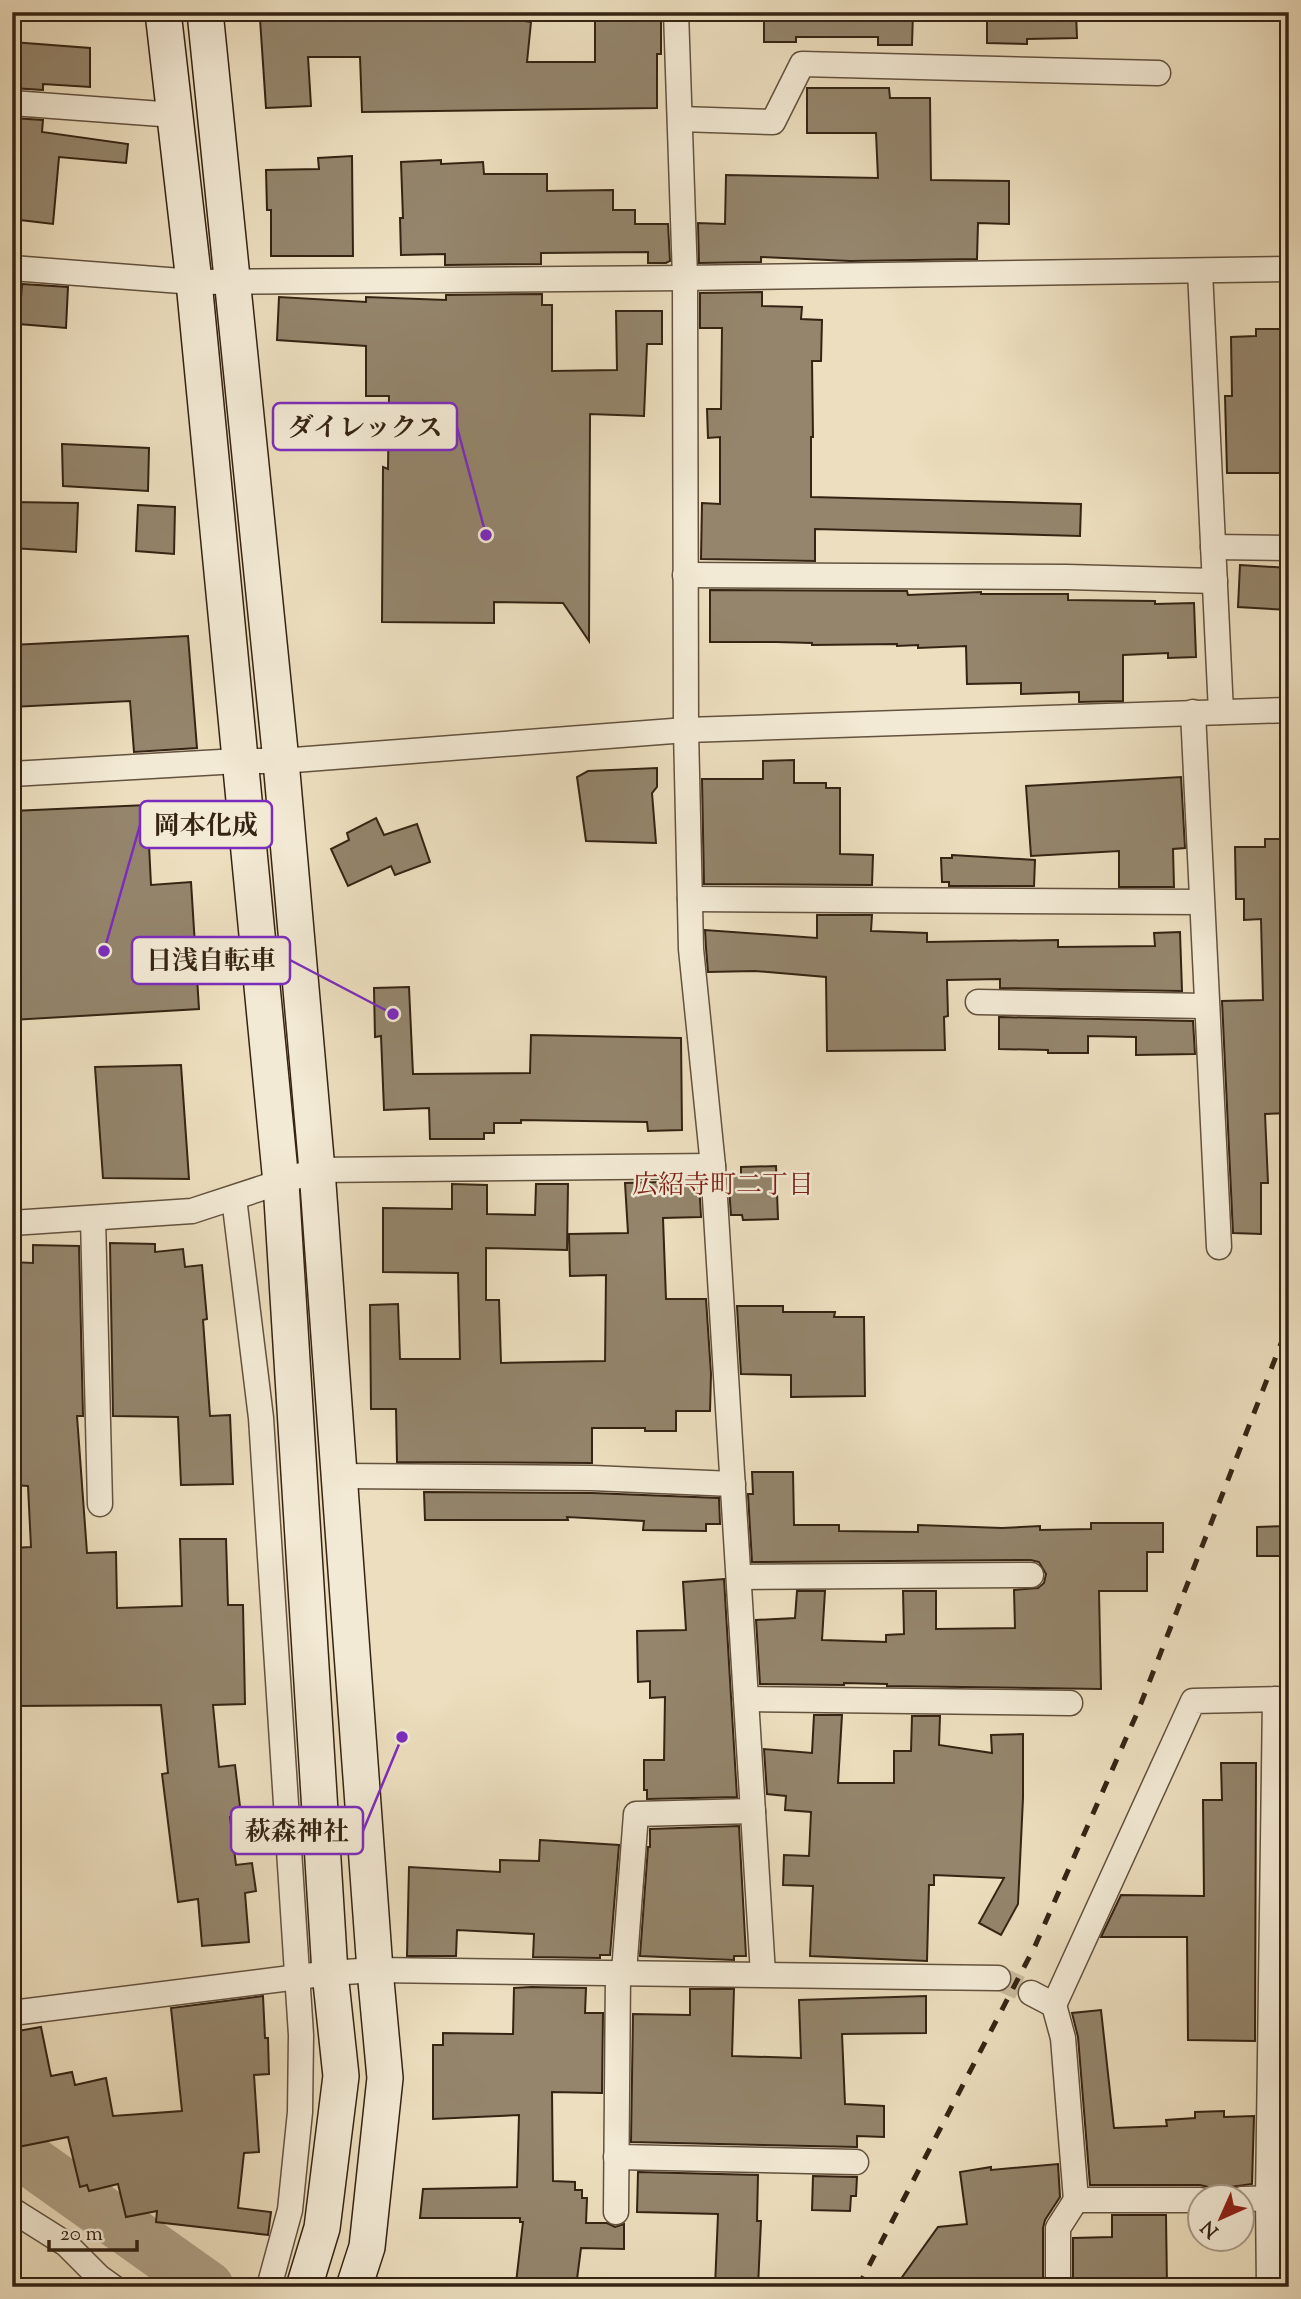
<svg xmlns="http://www.w3.org/2000/svg" width="1301" height="2299" font-family="'Sorts Mill Goudy','Noto Serif JP',serif">
	<style>
		.lines { fill: none; stroke-linecap: round; stroke-linejoin: round }
		.river { stroke: #ae9f84; stroke-width: 52 }
		.building { fill: #94856c; stroke: #352413; stroke-width: 2 }
		.street-tunnel { stroke: #c7b99c; stroke-width: 24; stroke-dasharray: 24 12; stroke-linecap: butt }
		.street-casing { stroke: #63523e; stroke-width: 27 }
		.secondary-casing { stroke: #352413; stroke-width: 38 }
		.street { stroke: #f3ead5; stroke-width: 24 }
		.secondary { stroke: #f3ead5; stroke-width: 35 }
		.rail { stroke: #352413; stroke-width: 5; stroke-dasharray: 12 12; stroke-linecap: butt }
		.labels { text-anchor: middle; dominant-baseline: central; stroke-width: 5; stroke-linejoin: round; paint-order: stroke }
		.neighbourhood-label { font-size: 26px; fill: #7a1f14; stroke: #f3ead5 }
		.leader { fill: none; stroke: #7b2cbf; stroke-width: 2.5 }
		.callout-dot { fill: #7b2cbf; stroke: #f3ead5; stroke-width: 2.5 }
		.callout { fill: #f3ead5; stroke: #7b2cbf; stroke-width: 2.5 }
		.callout-label { font-size: 26px; text-anchor: middle; font-weight: bold; fill: #352413 }
	</style>
	<rect width="100%" height="100%" fill="#ecdebe"/>
	<filter id="stains"><feTurbulence type="fractalNoise" baseFrequency=".00286" numOctaves="4"/><feColorMatrix values="0 0 0 0 .2 0 0 0 0 .09 0 0 0 0 .02 0 0 0 .5 -.17"/></filter>
	<radialGradient id="worn" r=".72"><stop offset=".6" stop-color="#630" stop-opacity="0"/><stop offset="1" stop-color="#630" stop-opacity=".3"/></radialGradient>
	<g class="lines">
		<polyline class="river" points="12,2148 208,2287"/>
	</g>
	<g class="building">
		<polygon points="595,12 661,12 661,54 657,54 657,108 362,112 360,57 308,57 311,106 266,108 260,19 377,18 377,15 402,13 403,16 480,14 531,22 527,62 595,62"/>
		<polygon points="764,12 913,12 912,45 878,45 878,37 796,37 796,42 764,42"/>
		<polygon points="987,12 1076,12 1077,38 1027,39 1027,44 987,43"/>
		<polygon points="12,42 90,48 90,87 43,84 43,90 12,88"/>
		<polygon points="807,88 889,88 890,98 930,98 931,180 1009,181 1009,224 978,223 977,259 850,261 761,257 761,262 699,263 698,223 725,224 726,175 878,178 876,133 807,133"/>
		<polygon points="12,118 43,120 42,132 128,144 126,163 59,157 53,224 12,219"/>
		<polygon points="352,156 353,256 271,256 271,210 267,210 266,170 319,169 318,158"/>
		<polygon points="441,160 441,164 483,162 484,174 547,174 547,191 613,190 613,210 635,210 635,224 668,224 670,261 666,263 648,263 648,252 541,253 541,264 445,265 445,254 401,255 400,218 403,218 401,162"/>
		<polygon points="22,284 68,287 66,328 19,324"/>
		<polygon points="762,292 762,306 802,307 801,319 822,320 821,361 812,361 813,437 811,437 811,497 1081,504 1080,536 815,529 815,561 701,559 702,503 720,504 720,437 708,438 707,409 721,409 722,328 700,328 700,293"/>
		<polygon points="542,294 542,305 552,305 552,371 617,370 616,311 662,311 662,344 647,344 644,416 590,414 589,641 563,603 494,602 494,623 382,622 383,467 388,469 389,396 366,396 366,346 277,340 279,297 366,302 366,297 446,300 446,295"/>
		<polygon points="1256,329 1289,329 1289,473 1227,473 1225,396 1232,396 1231,337 1256,336"/>
		<polygon points="62,444 149,448 148,491 63,486"/>
		<polygon points="12,502 78,503 76,552 12,548"/>
		<polygon points="138,505 175,507 174,554 136,551"/>
		<polygon points="1240,565 1289,568 1289,610 1238,607"/>
		<polygon points="710,590 907,591 908,595 981,592 981,594 1068,594 1068,600 1155,601 1155,604 1194,603 1196,657 1168,658 1168,653 1123,655 1123,701 1079,702 1079,692 1021,694 1021,683 967,684 966,646 918,648 918,645 897,646 897,644 812,645 812,643 776,642 710,642"/>
		<polygon points="188,636 197,748 134,752 130,701 12,707 12,645"/>
		<polygon points="794,760 794,783 826,783 826,788 840,788 840,854 873,855 872,885 704,884 702,779 763,779 763,761"/>
		<polygon points="657,768 657,787 652,793 656,843 586,841 577,777 588,771"/>
		<polygon points="1181,777 1185,848 1173,849 1174,887 1119,887 1119,851 1031,856 1026,786"/>
		<polygon points="147,805 151,885 191,882 199,1009 12,1020 12,811"/>
		<polygon points="376,818 384,835 417,824 430,862 395,875 391,866 348,886 331,849 349,840 347,833"/>
		<polygon points="1265,839 1289,839 1289,1113 1265,1114 1268,1183 1261,1183 1261,1234 1233,1233 1222,1001 1263,1000 1261,919 1244,920 1244,899 1236,899 1235,847 1265,847"/>
		<polygon points="952,855 1035,860 1034,886 949,886 949,882 942,882 941,858 952,858"/>
		<polygon points="817,915 872,915 871,931 927,933 927,942 1058,940 1058,947 1155,946 1154,933 1180,932 1182,991 1000,988 1000,979 947,980 948,1016 944,1017 945,1050 827,1051 826,977 755,971 708,972 706,948 705,930 817,938"/>
		<polygon points="409,987 413,1074 530,1073 531,1035 681,1038 682,1130 648,1131 647,1122 521,1120 521,1123 494,1123 494,1133 484,1133 484,1139 430,1139 429,1108 384,1110 381,1036 375,1037 374,988"/>
		<polygon points="999,1017 1193,1021 1195,1054 1136,1055 1136,1037 1088,1036 1088,1053 1048,1053 1048,1050 999,1049"/>
		<polygon points="181,1065 189,1179 103,1178 95,1067"/>
		<polygon points="776,1166 778,1219 743,1220 742,1215 731,1215 728,1175 741,1175 741,1167"/>
		<polygon points="699,1181 701,1217 663,1218 666,1299 706,1299 711,1374 710,1411 676,1411 676,1431 645,1431 645,1428 592,1428 592,1463 397,1462 396,1409 371,1409 370,1305 398,1304 400,1359 460,1359 458,1273 383,1272 383,1208 452,1209 452,1184 487,1185 487,1214 535,1215 536,1184 568,1184 567,1250 486,1248 486,1300 499,1300 501,1363 605,1361 606,1275 570,1276 569,1234 628,1233 625,1183"/>
		<polygon points="110,1243 155,1244 155,1252 183,1249 185,1267 202,1265 207,1319 203,1320 210,1416 230,1415 233,1484 181,1485 178,1417 113,1416"/>
		<polygon points="33,1245 79,1246 83,1416 77,1416 87,1553 116,1552 117,1608 182,1606 180,1539 226,1539 228,1605 243,1605 245,1704 213,1705 219,1767 235,1765 241,1815 230,1817 236,1865 252,1863 256,1891 245,1893 249,1942 202,1946 198,1899 178,1902 162,1774 168,1773 161,1705 12,1706 12,1548 31,1547 28,1486 12,1485 12,1262 33,1263"/>
		<polygon points="737,1306 783,1306 783,1312 835,1312 834,1317 864,1317 865,1396 791,1397 791,1375 741,1374"/>
		<polygon points="752,1472 793,1472 794,1525 839,1525 839,1531 918,1532 918,1525 1002,1528 1040,1526 1040,1530 1091,1529 1091,1523 1163,1523 1163,1552 1147,1552 1147,1591 1099,1591 1101,1689 887,1686 887,1684 844,1683 844,1685 760,1684 756,1620 795,1618 797,1591 825,1591 822,1640 886,1642 886,1635 904,1634 903,1591 936,1591 936,1629 1015,1628 1014,1590 1038,1588 1044,1583 1046,1574 1039,1562 1031,1560 752,1562 748,1494 753,1494"/>
		<polygon points="424,1492 592,1493 719,1498 720,1524 706,1524 706,1531 643,1530 644,1521 567,1517 568,1520 425,1520"/>
		<polygon points="1289,1526 1289,1556 1257,1556 1257,1527"/>
		<polygon points="724,1579 737,1797 647,1799 647,1790 644,1790 644,1760 664,1760 665,1697 650,1698 650,1681 638,1682 637,1631 686,1630 683,1582"/>
		<polygon points="814,1715 842,1715 838,1783 894,1783 894,1751 911,1751 912,1716 940,1716 939,1745 992,1753 991,1735 1023,1734 1023,1798 1018,1904 1001,1935 979,1923 1004,1878 934,1875 934,1885 929,1885 927,1961 810,1956 813,1886 783,1885 784,1855 809,1856 811,1812 785,1810 786,1796 767,1794 764,1749 812,1753"/>
		<polygon points="1221,1763 1256,1763 1255,2041 1188,2040 1187,1937 1101,1937 1121,1895 1204,1896 1203,1800 1222,1800"/>
		<polygon points="739,1826 746,1956 734,1956 734,1960 640,1956 648,1847 650,1847 650,1829"/>
		<polygon points="540,1840 619,1845 610,1955 600,1955 600,1958 533,1957 534,1934 457,1930 456,1956 407,1956 409,1867 500,1872 500,1860 539,1861"/>
		<polygon points="531,1987 586,1988 585,2013 603,2013 602,2093 552,2092 553,2181 575,2182 575,2190 582,2190 582,2198 587,2198 586,2223 607,2223 615,2227 624,2224 624,2249 581,2248 576,2287 542,2287 516,2283 523,2222 520,2222 520,2218 420,2218 423,2189 517,2187 519,2115 433,2119 433,2045 443,2045 443,2033 513,2034 514,1988"/>
		<polygon points="690,1989 734,1989 732,2056 801,2058 799,2000 926,1996 926,2033 842,2034 845,2104 884,2106 884,2137 857,2136 857,2147 631,2142 633,2014 690,2015"/>
		<polygon points="263,1996 265,2038 268,2038 269,2074 254,2075 259,2152 244,2153 238,2208 271,2212 268,2235 156,2222 157,2211 126,2217 118,2184 89,2191 87,2185 80,2187 68,2137 18,2147 12,2115 12,2032 41,2027 51,2076 72,2072 75,2085 106,2078 113,2116 182,2111 171,2008"/>
		<polygon points="1101,2010 1114,2128 1167,2126 1166,2120 1195,2118 1195,2112 1224,2111 1224,2117 1254,2116 1252,2184 1216,2189 1200,2185 1090,2185 1078,2037 1072,2013"/>
		<polygon points="1284,2134 1289,2134 1289,2180 1283,2180"/>
		<polygon points="1058,2164 1060,2197 1045,2220 1043,2228 1043,2287 895,2287 938,2227 967,2224 960,2172 991,2167 991,2170"/>
		<polygon points="638,2172 758,2175 757,2221 761,2221 758,2287 715,2287 718,2214 637,2212"/>
		<polygon points="813,2176 857,2177 856,2196 851,2196 850,2211 812,2210"/>
		<polygon points="1112,2215 1166,2215 1167,2287 1073,2287 1073,2238 1112,2237"/>
	</g>
	<g class="lines">
		<polyline class="street-tunnel" points="998,1978 1031,1993"/>
		<g class="street-casing">
			<g id="street">
				<polyline points="676,12 685,278 686,730 691,949 713,1166 763,1974"/>
				<polyline points="12,103 175,115"/>
				<polyline points="680,119 773,122 802,64 1158,73"/>
				<polyline points="12,268 194,282 685,278 1289,269"/>
				<polyline points="1200,271 1221,712"/>
				<polyline points="1213,547 1289,548"/>
				<polyline points="685,575 1067,577 1215,581"/>
				<polyline points="1193,712 1219,1247"/>
				<polyline points="12,774 238,761 281,761 686,730 1289,710"/>
				<polyline points="690,899 1201,902"/>
				<polyline points="978,1002 1205,1006"/>
				<polyline points="234,1198 261,1418 301,2035 300,2112 290,2210 269,2287"/>
				<polyline points="93,1218 100,1504"/>
				<polyline points="12,1223 192,1211 317,1170 713,1166"/>
				<polyline points="339,1476 592,1478 733,1484"/>
				<polyline points="739,1577 1031,1575"/>
				<polyline points="746,1699 1070,1703"/>
				<polyline points="624,1972 636,1814 753,1811"/>
				<polyline points="1031,1993 1054,2005 1193,1701 1289,1699"/>
				<polyline points="1054,2005 1063,2038 1076,2200 1200,2200"/>
				<polyline points="12,2013 330,1973 375,1970 998,1978"/>
				<polyline points="616,2157 856,2162"/>
				<polyline points="1242,2199 1289,2198"/>
				<polyline points="12,2210 66,2244 99,2277 113,2287"/>
				<polyline points="616,2212 618,1972"/>
				<polyline points="1058,2287 1058,2228 1076,2200"/>
				<polyline points="1269,2287 1268,2199 1275,1699"/>
			</g>
		</g>
		<g class="secondary-casing">
			<g id="secondary">
				<polyline points="163,12 194,282 281,1183 330,1973 341,2076 322,2228 304,2287"/>
				<polyline points="205,12 281,761 317,1170 375,1970 385,2078 367,2247 354,2287"/>
			</g>
		</g>
		<use href="#street" class="street"/>
		<use href="#secondary" class="secondary"/>
		<polyline class="rail" points="858,2287 1035,1946 1138,1711 1289,1323"/>
	</g>
	<g class="labels">
		<g class="neighbourhood-label">
			<text x="723" y="1186">広紹寺町二丁目</text>
		</g>
	</g>
	<path class="leader" d="M486 535L457 427M104 951L140 825M393 1014L290 960M402 1737L363 1831"/>
	<g class="callout-dot">
		<circle cx="486" cy="535" r="7"/>
		<circle cx="104" cy="951" r="7"/>
		<circle cx="393" cy="1014" r="7"/>
		<circle cx="402" cy="1737" r="7"/>
	</g>
	<g class="callout">
		<rect x="273" y="403" width="184" height="47" rx="7"/>
		<rect x="140" y="801" width="132" height="47" rx="7"/>
		<rect x="132" y="937" width="158" height="47" rx="7"/>
		<rect x="231" y="1807" width="132" height="47" rx="7"/>
	</g>
	<g class="callout-label">
		<text x="365" y="436">ダイレックス</text>
		<text x="206" y="834">岡本化成</text>
		<text x="211" y="969">日浅自転車</text>
		<text x="297" y="1840">萩森神社</text>
	</g>
	<rect width="1301" height="2299" fill="none" stroke="#ecdebe" stroke-width="42"/>
	<rect x="14" y="14" width="1273" height="2271" fill="none" stroke="#352413" stroke-width="3.5"/>
	<rect x="21" y="21" width="1259" height="2257" fill="none" stroke="#352413" stroke-width="2"/>
	<g transform="translate(1221 2218) rotate(225)"><circle r="33" fill="#f3ead5" stroke="#a79b87" stroke-width="2"/>
	<path d="M0-5L12 26L0 18L-12 26Z" fill="#8f2418"/>
	<text y="-10" font-size="19" font-weight="bold" text-anchor="middle" fill="#352413">N</text>
	</g>
	<path d="M49 2240v10h88v-10" fill="none" stroke="#352413" stroke-width="3.5"/>
	<text x="60" y="2240" font-size="21" fill="#352413" stroke="#f3ead5" stroke-width="5" paint-order="stroke">20 m</text>
	<rect width="100%" height="100%" filter="url(#stains)"/>
	<rect width="100%" height="100%" fill="url(#worn)"/>
</svg>
